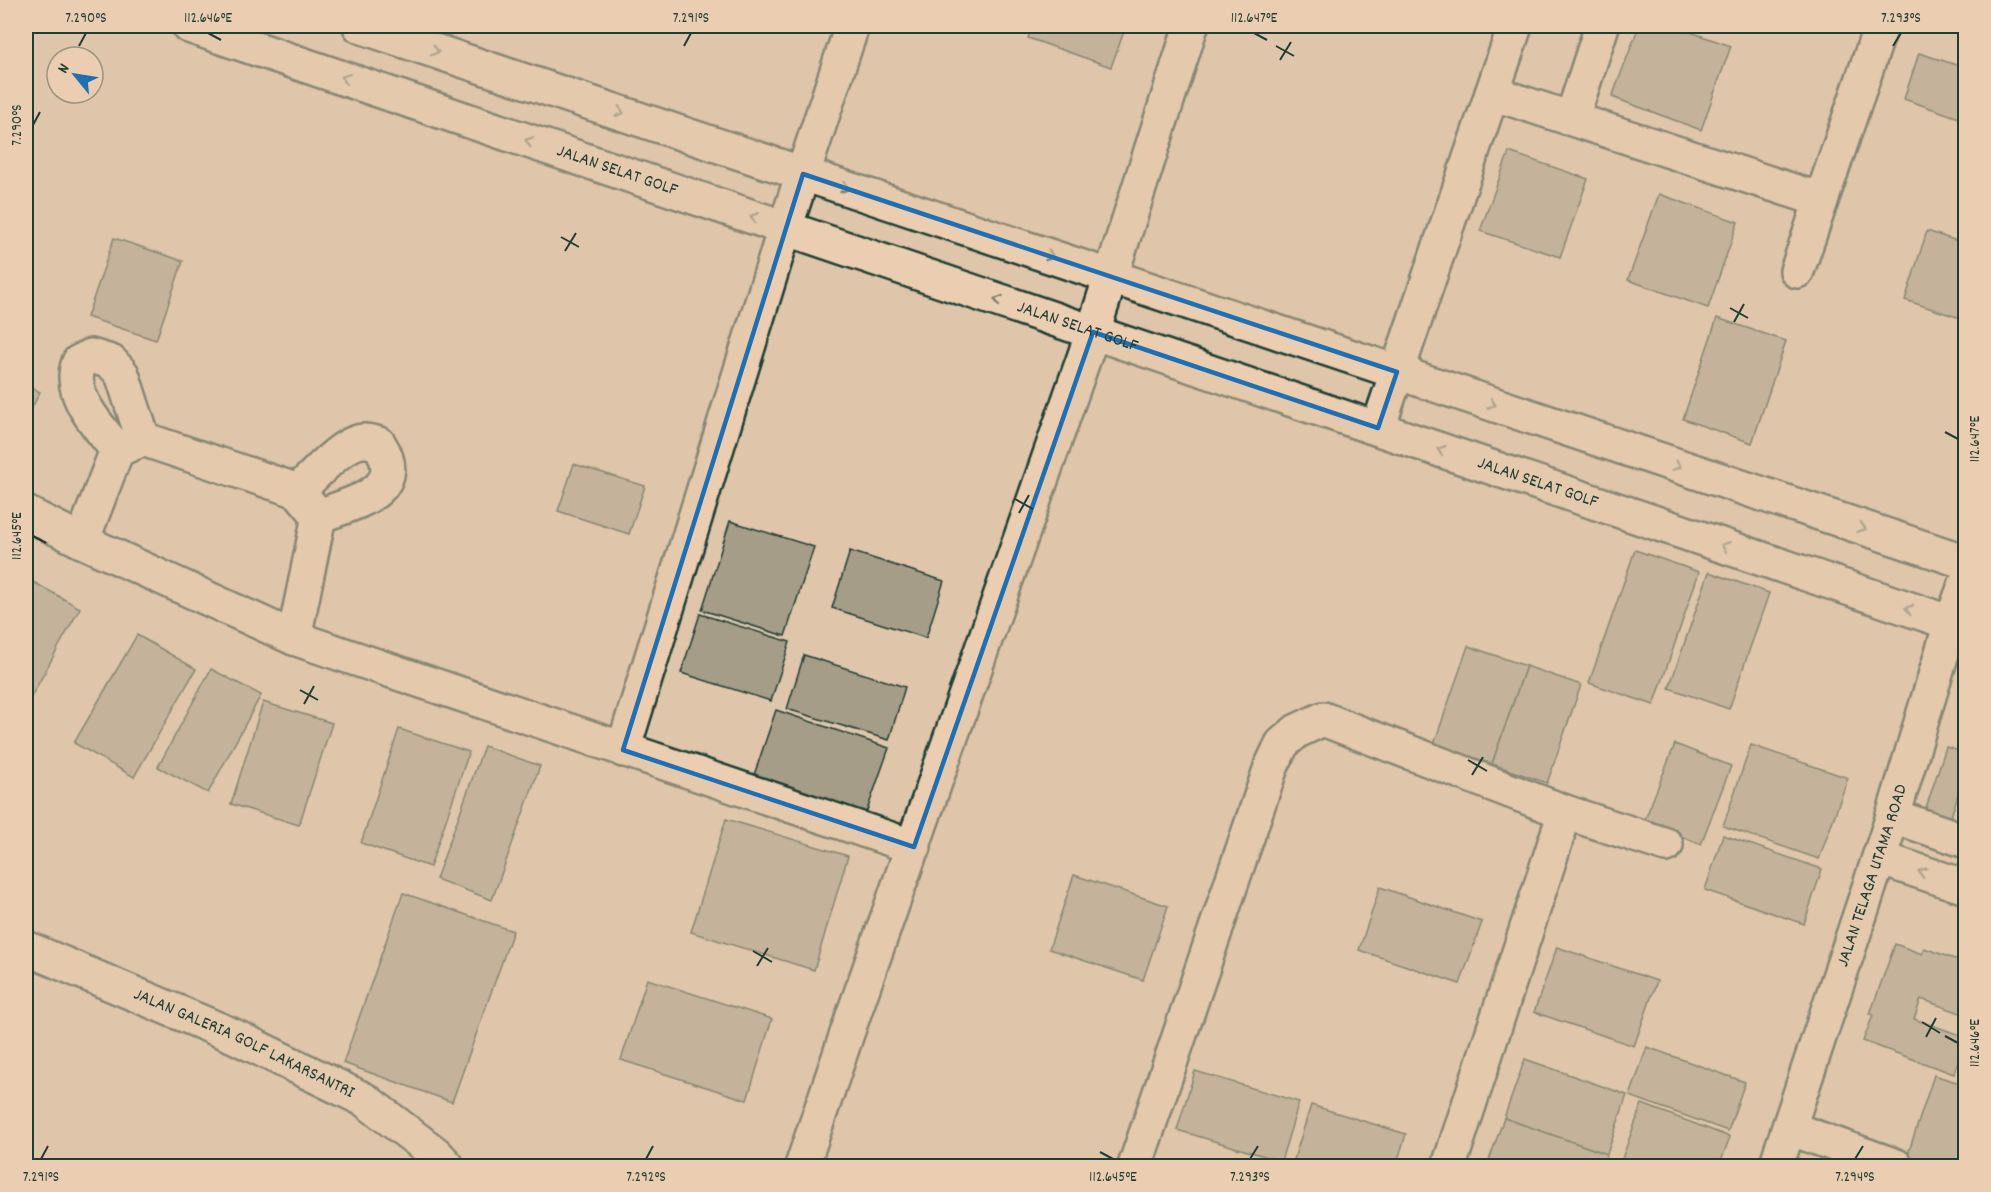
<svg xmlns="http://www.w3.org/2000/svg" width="1991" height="1192" font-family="Dekko,sans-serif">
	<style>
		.building { fill: #a59d87; stroke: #1f3d34; stroke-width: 1.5 }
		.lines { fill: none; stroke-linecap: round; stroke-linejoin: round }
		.street-casing { stroke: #1f3d34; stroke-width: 38 }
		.street { stroke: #ebceb1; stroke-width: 33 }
		.oneway { stroke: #7b7e6c }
		.marked { fill: none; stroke: #1f6fb2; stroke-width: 4.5; stroke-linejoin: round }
		.ticks { fill: none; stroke: #1f3d34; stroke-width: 2 }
		.labels { text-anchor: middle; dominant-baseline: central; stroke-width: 4.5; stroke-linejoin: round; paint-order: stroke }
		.street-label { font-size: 18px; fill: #1f3d34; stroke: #ebceb1 }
		.neatline { fill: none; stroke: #1f3d34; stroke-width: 2 }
		.ticks-label { font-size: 15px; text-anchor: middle; fill: #1f3d34 }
	</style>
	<rect width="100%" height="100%" fill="#dfc5aa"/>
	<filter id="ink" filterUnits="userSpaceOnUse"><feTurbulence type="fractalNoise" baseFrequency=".0167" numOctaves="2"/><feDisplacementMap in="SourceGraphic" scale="12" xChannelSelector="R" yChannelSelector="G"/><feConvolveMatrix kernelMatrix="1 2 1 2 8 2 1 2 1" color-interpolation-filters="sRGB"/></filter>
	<g filter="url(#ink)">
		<g class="building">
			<polygon points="1033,26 1126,26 1111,67 1028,38"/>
			<polygon points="1639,26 1673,26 1731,46 1701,130 1612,97"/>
			<polygon points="1919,53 1966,68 1966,107 1962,119 1904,99"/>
			<polygon points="1509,152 1588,179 1560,257 1480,231"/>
			<polygon points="1659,194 1738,222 1708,308 1628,280"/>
			<polygon points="1927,231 1966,244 1966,320 1905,300"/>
			<polygon points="114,238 183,261 156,340 87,317"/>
			<polygon points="1717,318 1786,341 1752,443 1683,419"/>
			<polygon points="26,385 40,392 26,419"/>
			<polygon points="574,464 645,486 629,534 558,511"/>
			<polygon points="730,521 814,547 785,636 702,610"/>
			<polygon points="1635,550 1699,572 1654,705 1589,683"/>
			<polygon points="850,551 944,581 926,638 832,608"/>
			<polygon points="1709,572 1769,593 1729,709 1669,688"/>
			<polygon points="26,578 80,608 26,706"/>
			<polygon points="700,614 790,642 771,701 681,673"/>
			<polygon points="137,635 196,669 134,777 74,743"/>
			<polygon points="1468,646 1526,666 1492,764 1434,744"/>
			<polygon points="804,655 905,687 889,740 787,709"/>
			<polygon points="1526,666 1581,685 1547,783 1492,764"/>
			<polygon points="211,669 261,695 208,793 158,767"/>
			<polygon points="263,702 332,723 299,825 231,804"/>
			<polygon points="776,710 889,748 865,816 753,778"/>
			<polygon points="399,729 469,752 430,867 361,843"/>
			<polygon points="1675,744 1731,766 1701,844 1644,822"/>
			<polygon points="1751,745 1848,778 1819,859 1723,826"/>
			<polygon points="484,746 540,766 492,900 436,879"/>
			<polygon points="1946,747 1966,753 1966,771 1946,831 1921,823"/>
			<polygon points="726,819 848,856 814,970 691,932"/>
			<polygon points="1723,835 1822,869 1804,924 1705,890"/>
			<polygon points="1074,875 1168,906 1143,980 1049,949"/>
			<polygon points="1380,887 1482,922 1460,984 1359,950"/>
			<polygon points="403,893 513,931 452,1102 343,1063"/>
			<polygon points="1895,944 1922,954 1924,948 1966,963 1966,1015 1921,999 1914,1019 1966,1037 1954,1074 1863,1041 1873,1015 1870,1014"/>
			<polygon points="1557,947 1657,981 1634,1046 1534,1012"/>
			<polygon points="647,979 772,1019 747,1100 621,1060"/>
			<polygon points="1647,1047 1745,1082 1728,1131 1630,1096"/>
			<polygon points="1525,1059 1627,1095 1607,1154 1504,1118"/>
			<polygon points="1195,1071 1299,1102 1281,1161 1177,1130"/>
			<polygon points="1934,1075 1966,1085 1965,1166 1937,1166 1907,1157"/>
			<polygon points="1642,1104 1730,1137 1719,1166 1627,1166 1620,1164"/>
			<polygon points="1311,1105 1406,1134 1396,1166 1292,1166"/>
			<polygon points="1504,1118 1607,1154 1602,1166 1487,1166"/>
		</g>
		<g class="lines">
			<g class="street-casing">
				<g id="street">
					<path id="s1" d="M189,26l1762,597 15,-2"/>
					<polyline points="360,26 1966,562"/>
					<polyline points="1492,93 1821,200"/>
					<polyline points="1572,118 1602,26"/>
					<polyline points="1797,271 1881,26"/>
					<polyline points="1378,428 1515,26"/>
					<path d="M117,450c-18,-24 -51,-56 -38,-88l12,-6 20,6 11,12 21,65"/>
					<path d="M298,491c15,-14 46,-51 67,-50 5,0 10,2 14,3 31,48 -27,59 -60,72"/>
					<polyline points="26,513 82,541 294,638 914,847"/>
					<polyline points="82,541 117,450 143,439 298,491 319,516 294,638"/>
					<polyline points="623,750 785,228 852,26"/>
					<polyline points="1893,816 1966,841"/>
					<polyline points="1879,858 1966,887"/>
					<path id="s2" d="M26,948l208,88 131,64 71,54 11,12"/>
					<polyline points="1789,1128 1896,1166"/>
					<polyline points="802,1166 853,1016 1093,332 1191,26"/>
					<polyline points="1135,1166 1271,767 1282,744 1297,731 1323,719 1565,812 1666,845"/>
					<polyline points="1449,1166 1565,812"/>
					<path id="s3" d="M1776,1166l117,-350 58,-193 15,-40"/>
				</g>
			</g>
			<use href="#street" class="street"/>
		</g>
		<defs><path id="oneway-chevron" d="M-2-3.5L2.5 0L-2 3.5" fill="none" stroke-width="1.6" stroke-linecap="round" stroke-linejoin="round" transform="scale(1.5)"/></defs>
		<g class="oneway">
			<use href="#oneway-chevron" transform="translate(435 51) rotate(18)"/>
			<use href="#oneway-chevron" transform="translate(345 78) rotate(-161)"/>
			<use href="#oneway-chevron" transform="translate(620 112) rotate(18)"/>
			<use href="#oneway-chevron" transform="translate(529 141) rotate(-161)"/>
			<use href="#oneway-chevron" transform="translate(845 188) rotate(18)"/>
			<use href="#oneway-chevron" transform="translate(754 217) rotate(-161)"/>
			<use href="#oneway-chevron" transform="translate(1050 256) rotate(18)"/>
			<use href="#oneway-chevron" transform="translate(998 300) rotate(-161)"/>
			<use href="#oneway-chevron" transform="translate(1492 404) rotate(19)"/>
			<use href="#oneway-chevron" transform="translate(1441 450) rotate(-161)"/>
			<use href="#oneway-chevron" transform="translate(1677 466) rotate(19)"/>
			<use href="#oneway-chevron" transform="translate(1862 528) rotate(19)"/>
			<use href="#oneway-chevron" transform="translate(1725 546) rotate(-161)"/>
			<use href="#oneway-chevron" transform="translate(1909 609) rotate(-161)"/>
			<use href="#oneway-chevron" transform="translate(1922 872) rotate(-161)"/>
		</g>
	</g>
	<path d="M0 0H1991V1192H0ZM803,174l594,198 -19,56 -285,-96 -179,515 -291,-97z" fill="#dfc5aa" fill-opacity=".55" fill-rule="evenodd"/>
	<path class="marked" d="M803,174l594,198 -19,56 -285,-96 -179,515 -291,-97z"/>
	<path class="ticks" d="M208,33l13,7M1254,33l13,7M79,46l7,-13M684,46l7,-13M1276,46l18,10M1893,46l8,-13M1280,60l11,-18M33,125l7,-13M561,237l18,10M565,251l11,-18M1730,308l18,10M1734,322l10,-18M1945,432l13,7M1015,499l18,10M1019,513l10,-18M33,536l13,7M300,690l18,10M304,704l10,-18M1468,760l19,11M1472,775l11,-18M753,951l19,11M757,966l11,-18M1922,1022l18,11M1945,1036l13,7M1926,1037l10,-19M1100,1152l13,7M41,1159l7,-13M646,1159l7,-13M1250,1159l8,-13M1855,1159l8,-13"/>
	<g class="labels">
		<g class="street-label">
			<text stroke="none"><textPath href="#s1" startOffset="452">JALAN SELAT GOLF</textPath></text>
			<text stroke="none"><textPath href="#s1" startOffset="938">JALAN SELAT GOLF</textPath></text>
			<text stroke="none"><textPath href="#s1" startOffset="1424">JALAN SELAT GOLF</textPath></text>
			<text stroke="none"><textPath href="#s3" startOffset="306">JALAN TELAGA UTAMA ROAD</textPath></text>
			<text stroke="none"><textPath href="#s2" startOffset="238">JALAN GALERIA GOLF LAKARSANTRI</textPath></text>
		</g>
	</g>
	<rect width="1991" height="1192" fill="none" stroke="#ebceb1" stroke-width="66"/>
	<g transform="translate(75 75) rotate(300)"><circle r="28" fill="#ebceb1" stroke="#99947f" stroke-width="1.5"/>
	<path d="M0-4.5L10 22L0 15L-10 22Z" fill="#1f6fb2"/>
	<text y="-9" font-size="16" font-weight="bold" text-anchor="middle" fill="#1f3d34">N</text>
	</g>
	<rect x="33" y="33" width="1925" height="1126" class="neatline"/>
	<g class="ticks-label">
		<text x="86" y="22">7.290°S</text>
		<text x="208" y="22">112.646°E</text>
		<text x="691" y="22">7.291°S</text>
		<text x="1254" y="22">112.647°E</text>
		<text x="1901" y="22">7.293°S</text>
		<text transform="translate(16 125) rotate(-90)" y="5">7.290°S</text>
		<text transform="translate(1974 439) rotate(-90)" y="5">112.647°E</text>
		<text transform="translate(16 536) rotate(-90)" y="5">112.645°E</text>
		<text transform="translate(1974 1043) rotate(-90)" y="5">112.646°E</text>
		<text x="41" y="1181">7.291°S</text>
		<text x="646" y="1181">7.292°S</text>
		<text x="1113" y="1181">112.645°E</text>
		<text x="1250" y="1181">7.293°S</text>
		<text x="1855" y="1181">7.294°S</text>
	</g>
</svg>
